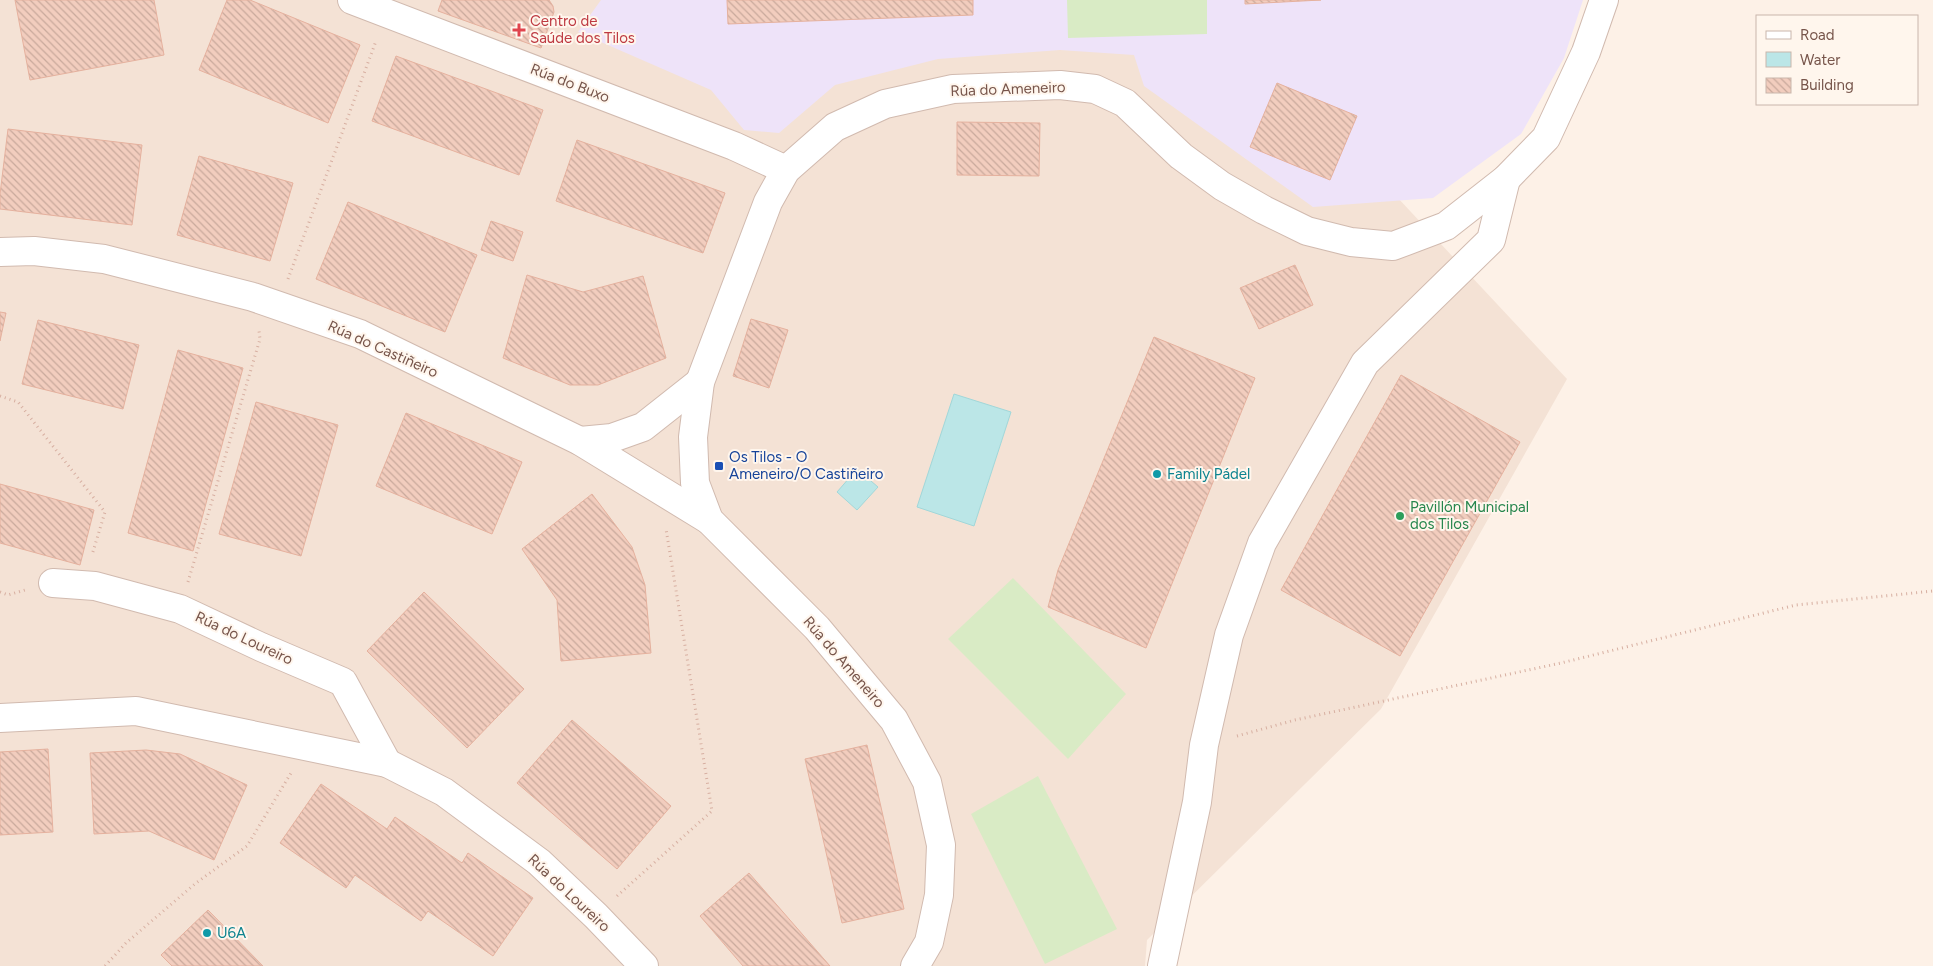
<svg xmlns="http://www.w3.org/2000/svg" width="1933" height="966" font-family="Figtree,sans-serif">
	<style>
		.residential { fill: #f4e2d5 }
		.education { fill: #eee3f9 }
		.grass { fill: #d9ebc5 }
		.water { fill: #bbe6e7; stroke: #a1d7d9 }
		.building { fill: url(#building-back-hatch); stroke: #e5b19e }
		.lines { fill: none; stroke-linecap: round; stroke-linejoin: round }
		.minor-casing { stroke: #d1baaf; stroke-width: 30 }
		.path { stroke: #d7afa1; stroke-width: 3; stroke-dasharray: 1 4; stroke-linecap: butt }
		.minor { stroke: #fff; stroke-width: 28 }
		.health-dot { fill: #e0444e; stroke: #fff6ed; stroke-width: 2 }
		.transit-dot { fill: #1a4fb4; stroke: #fff6ed; stroke-width: 2 }
		.culture-dot { fill: #0f9aa8; stroke: #fff6ed; stroke-width: 2 }
		.leisure-dot { fill: #2e9e5b; stroke: #fff6ed; stroke-width: 2 }
		.labels { text-anchor: middle; dominant-baseline: central; stroke-width: 4; stroke-linejoin: round; paint-order: stroke }
		.health-label { font-size: 15px; fill: #be3a42; stroke: #fff6ed; text-anchor: start }
		.street-label { font-size: 15px; fill: #77554b; stroke: #fff6ed }
		.transit-label { font-size: 15px; fill: #164399; stroke: #fff6ed; text-anchor: start }
		.culture-label { font-size: 15px; fill: #0d838f; stroke: #fff6ed; text-anchor: start }
		.leisure-label { font-size: 15px; fill: #27864d; stroke: #fff6ed; text-anchor: start }
	</style>
	<defs>
		<pattern id="building-back-hatch" width="6" height="6" patternUnits="userSpaceOnUse" patternTransform="scale(1.25)"><rect width="6" height="6" fill="#f2cdbe"/><path d="M-1 5l2 2M0 0l6 6M5-1l2 2" fill="none" stroke="#c9a99c"/></pattern>
	</defs>
	<rect width="100%" height="100%" fill="#fdf1e7"/>
	<polygon class="residential" points="0,0 1213,0 1567,379 1381,709 1147,940 1145,966 0,966"/>
	<polygon class="education" points="601,0 1583,0 1564,58 1521,134 1433,198 1313,207 1144,86 1134,55 1060,50 938,59 835,85 779,133 744,130 711,90 578,32"/>
	<g class="grass">
		<polygon points="1067,0 1207,0 1207,34 1068,38"/>
		<polygon points="1013,578 1126,694 1068,759 948,639"/>
		<polygon points="1038,776 1117,929 1045,964 971,814"/>
	</g>
	<g class="water">
		<polygon points="954,394 1011,412 974,526 917,507"/>
		<polygon points="857,469 878,487 857,510 837,492"/>
	</g>
	<g class="building">
		<polygon points="15,0 154,0 164,55 30,80"/>
		<polygon points="227,0 250,0 360,45 328,123 199,70"/>
		<polygon points="442,0 549,0 553,6 554,12 541,48 438,11"/>
		<polygon points="727,0 973,0 973,15 728,24"/>
		<polygon points="1245,0 1321,0 1245,4"/>
		<polygon points="396,56 543,110 519,175 372,121"/>
		<polygon points="1277,83 1357,116 1330,180 1250,147"/>
		<polygon points="957,122 1040,123 1039,176 957,175"/>
		<polygon points="8,129 142,145 132,225 0,209 0,194"/>
		<polygon points="577,140 725,193 703,253 556,201"/>
		<polygon points="199,156 293,183 270,261 177,235"/>
		<polygon points="348,202 477,255 445,332 316,279"/>
		<polygon points="491,221 523,232 513,261 481,250"/>
		<polygon points="1295,265 1313,305 1259,329 1240,288"/>
		<polygon points="527,275 583,292 643,276 666,358 598,385 570,385 503,358"/>
		<polygon points="0,312 6,313 0,341"/>
		<polygon points="751,319 788,330 769,388 733,376"/>
		<polygon points="38,320 139,345 123,409 22,384"/>
		<polygon points="1154,337 1255,378 1146,648 1048,607 1058,570"/>
		<polygon points="178,350 243,368 193,551 128,533"/>
		<polygon points="1401,375 1520,442 1400,656 1281,590"/>
		<polygon points="256,402 338,425 301,556 219,534"/>
		<polygon points="406,413 522,462 492,534 376,486"/>
		<polygon points="0,484 94,510 80,565 0,543"/>
		<polygon points="592,494 632,547 645,585 651,653 561,661 557,600 522,549"/>
		<polygon points="424,592 524,689 467,748 367,651"/>
		<polygon points="572,720 671,806 617,869 517,783"/>
		<polygon points="867,745 904,909 842,923 805,759"/>
		<polygon points="48,749 53,832 0,835 0,752"/>
		<polygon points="146,750 180,754 247,785 214,860 149,831 94,834 90,753"/>
		<polygon points="321,784 387,829 395,817 462,863 468,853 533,898 493,956 428,911 421,921 355,875 346,888 280,843"/>
		<polygon points="749,873 830,966 743,966 700,916"/>
		<polygon points="208,910 263,966 172,966 161,955"/>
	</g>
	<g class="lines">
		<g class="minor-casing">
			<g id="minor">
				<polyline points="352,0 734,146 786,170"/>
				<polyline points="0,252 34,251 104,259 253,297 360,334 580,441 709,520"/>
				<polyline points="580,441 612,438 643,427 700,382"/>
				<polyline points="53,583 95,586 180,609 261,647 343,682 387,763"/>
				<polyline points="0,718 136,711 387,763 444,792 539,862 596,916 644,966"/>
				<polyline points="915,966 929,942 939,895 941,845 927,782 894,720 817,628 709,520 695,483 693,437 700,382 768,202 786,170 835,127 885,104 953,89 1060,85 1095,89 1125,103 1181,156 1222,186 1264,210 1307,231 1351,242 1393,246 1446,226 1506,179 1546,138 1586,52 1604,0"/>
				<polyline points="1162,966 1197,802 1204,745 1229,635 1262,543 1365,363 1491,240 1506,179"/>
			</g>
		</g>
		<g class="path">
			<polyline points="288,279 376,41"/>
			<polyline points="0,396 18,402 105,512 92,555"/>
			<polyline points="188,582 260,339 259,331"/>
			<polyline points="0,592 8,595 25,590"/>
			<polyline points="1237,736 1295,720 1561,663 1796,605 1933,591"/>
			<polyline points="617,896 712,811 666,529"/>
			<polyline points="105,966 126,943 196,883 247,846 291,773"/>
		</g>
		<use href="#minor" class="minor"/>
	</g>
	<path class="health-dot" d="M516.5 22.5h5v5h5v5h-5v5h-5v-5h-5v-5h5z"/>
	<rect class="transit-dot" x="714" y="461" width="10" height="10" rx="2.5"/>
	<g class="culture-dot">
		<circle cx="1157" cy="474" r="5"/>
		<circle cx="207" cy="933" r="5"/>
	</g>
	<circle class="leisure-dot" cx="1400" cy="516" r="5"/>
	<g class="labels">
		<g class="health-label">
			<text x="530" y="21">Centro de<tspan x="530" dy="17">Saúde dos Tilos</tspan></text>
		</g>
		<g class="street-label">
			<text transform="translate(570 83) rotate(21)">Rúa do Buxo</text>
			<text transform="translate(1008 89) rotate(-2)">Rúa do Ameneiro</text>
			<text transform="translate(383 349) rotate(24)">Rúa do Castiñeiro</text>
			<text transform="translate(244 638) rotate(25)">Rúa do Loureiro</text>
			<text transform="translate(844 662) rotate(49)">Rúa do Ameneiro</text>
			<text transform="translate(569 893) rotate(43)">Rúa do Loureiro</text>
		</g>
		<g class="transit-label">
			<text x="729" y="457">Os Tilos - O<tspan x="729" dy="17">Ameneiro/O Castiñeiro</tspan></text>
		</g>
		<g class="culture-label">
			<text x="1167" y="474">Family Pádel</text>
			<text x="217" y="933">U6A</text>
		</g>
		<g class="leisure-label">
			<text x="1410" y="507">Pavillón Municipal<tspan x="1410" dy="17">dos Tilos</tspan></text>
		</g>
	</g>
	<rect x="1756" y="15" width="162" height="90" fill="#fff6ed" stroke="#c9b6ac"/>
	<rect x="1766" y="31" width="25" height="8" fill="#ffffff" stroke="#c9b6ac"/>
	<text x="1800" y="40" font-size="15" fill="#77554b">Road</text>
	<rect x="1766" y="52" width="25" height="15" fill="#bbe6e7" stroke="#c9b6ac"/>
	<text x="1800" y="65" font-size="15" fill="#77554b">Water</text>
	<rect x="1766" y="78" width="25" height="15" fill="url(#building-back-hatch)" stroke="#c9b6ac"/>
	<text x="1800" y="90" font-size="15" fill="#77554b">Building</text>
</svg>
